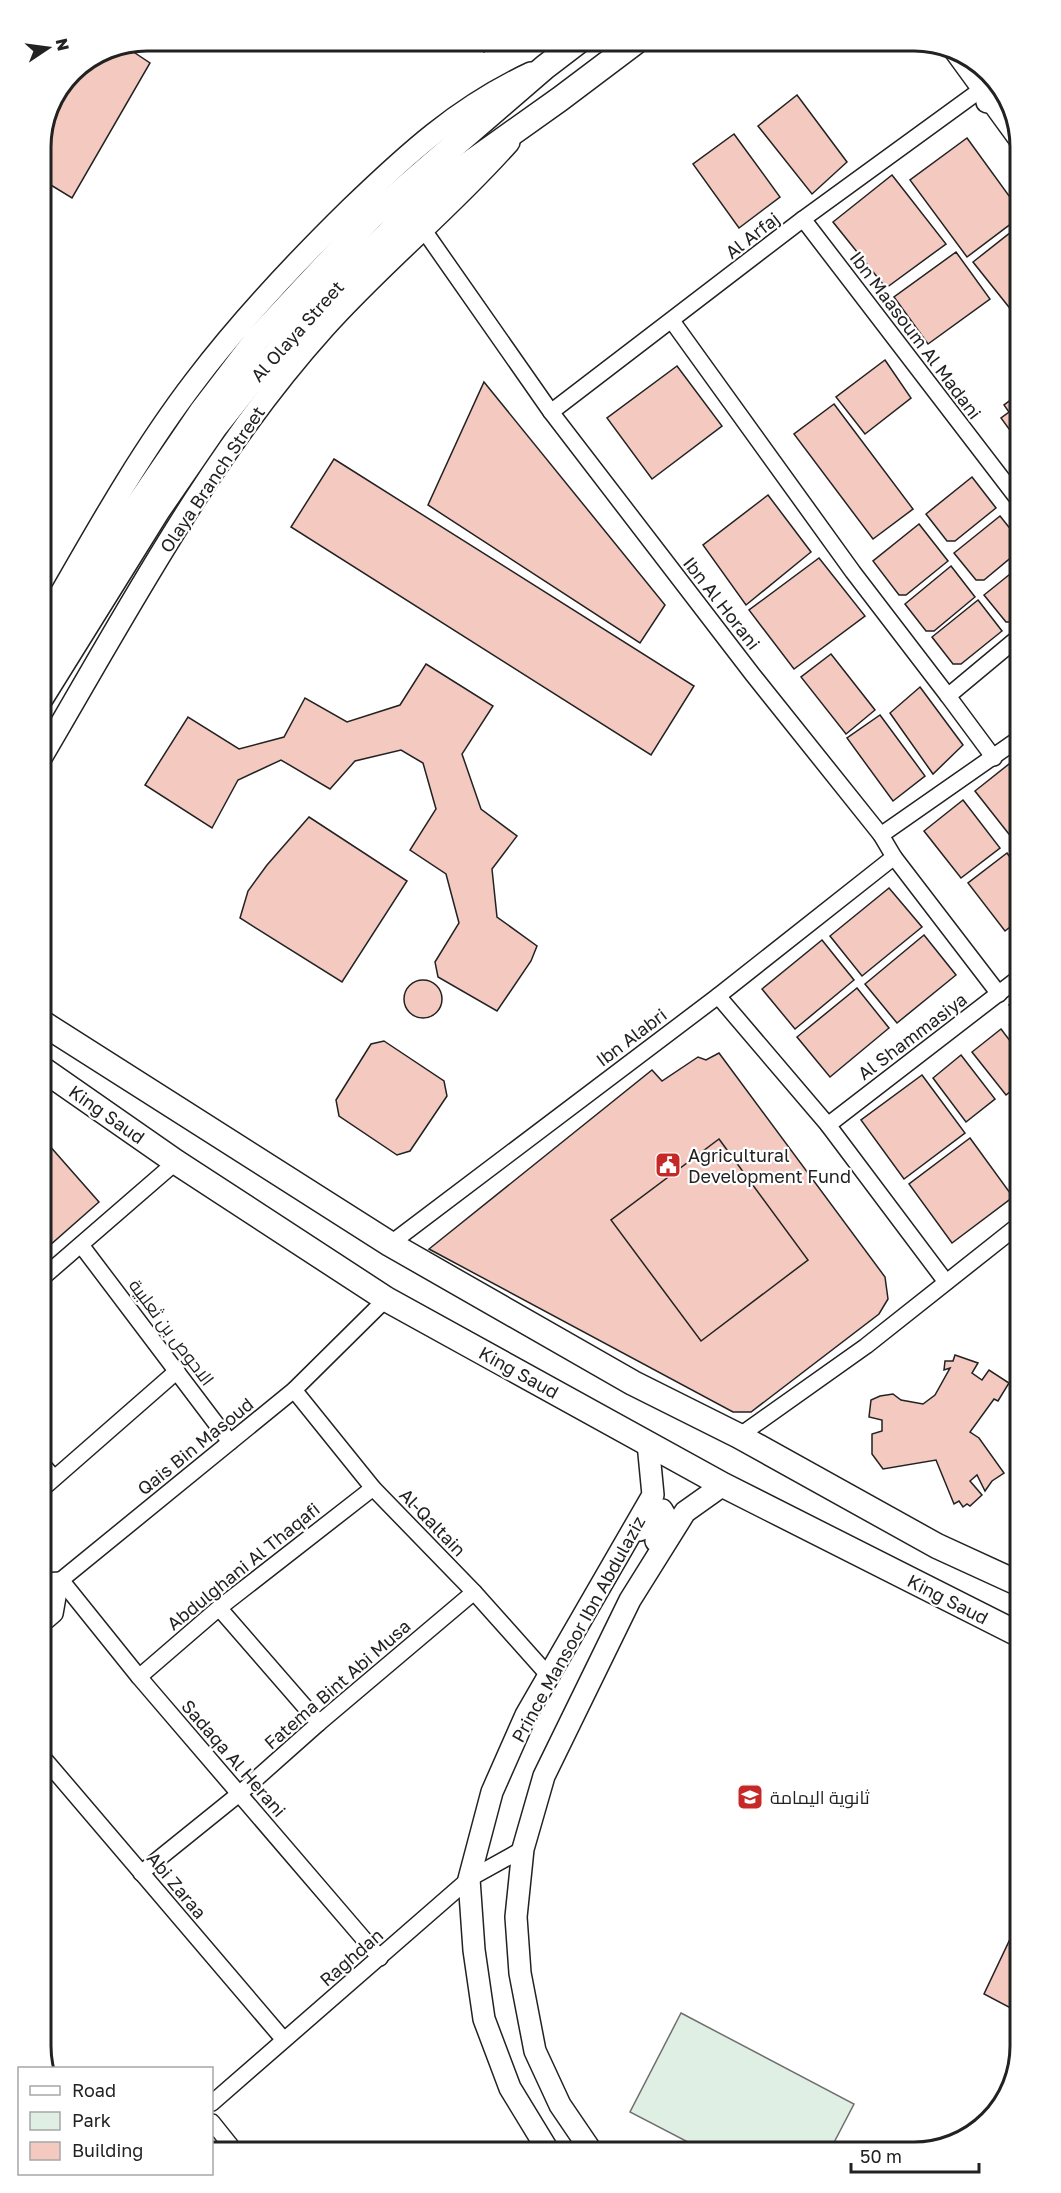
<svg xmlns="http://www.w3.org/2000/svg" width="1061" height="2193" font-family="'Golos Text',Cairo,sans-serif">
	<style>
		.park { fill: #e0efe3; stroke: #6f6f6f; stroke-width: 1.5 }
		.building { fill: #f3c9c0; stroke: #222; stroke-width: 1.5 }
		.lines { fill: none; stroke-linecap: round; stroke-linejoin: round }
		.street-casing { stroke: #222; stroke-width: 18 }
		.secondary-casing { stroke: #222; stroke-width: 24 }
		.primary-casing { stroke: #222; stroke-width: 27 }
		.street { stroke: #fff; stroke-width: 15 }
		.secondary { stroke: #fff; stroke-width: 21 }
		.primary { stroke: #fff; stroke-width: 24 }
		.labels { text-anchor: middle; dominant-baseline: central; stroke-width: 4.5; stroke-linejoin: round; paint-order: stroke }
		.street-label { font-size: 18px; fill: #222; stroke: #fff }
		.poi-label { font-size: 18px; fill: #222; stroke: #fff; text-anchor: start }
		.rim { fill: none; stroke: #222; stroke-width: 3 }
	</style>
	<rect width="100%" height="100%" fill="#fff"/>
	<polygon class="park" points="681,2013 854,2104 829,2152 707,2152 630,2112"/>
	<g class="building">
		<polygon points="475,41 501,41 484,52"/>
		<polygon points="123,45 150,63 72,198 41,179 41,140 72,71 107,48"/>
		<polygon points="797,95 847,162 812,194 758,126"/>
		<polygon points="734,134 780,197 739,228 693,164"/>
		<polygon points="967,138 1020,211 1020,217 967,257 910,180"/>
		<polygon points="892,175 946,244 886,288 833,222"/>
		<polygon points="1020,225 1020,321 973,262"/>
		<polygon points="956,252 990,299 928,344 894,297"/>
		<polygon points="885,360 911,398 865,434 836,397"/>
		<polygon points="677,366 722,426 652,479 607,418"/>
		<polygon points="484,382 665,605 640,643 428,505"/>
		<polygon points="1020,393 1020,444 1001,418 1009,412 1004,405"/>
		<polygon points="834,404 913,509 873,539 794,434"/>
		<polygon points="334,459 694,686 651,755 291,527"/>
		<polygon points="972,477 996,508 955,541 947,541 926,514"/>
		<polygon points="768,495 811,552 746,605 703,545"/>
		<polygon points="1000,516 1020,541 1020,550 984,580 976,580 954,553"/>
		<polygon points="919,524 948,561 906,595 899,595 873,561"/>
		<polygon points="819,558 865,616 794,669 749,610"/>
		<polygon points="951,566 975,597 934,631 926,631 905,604"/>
		<polygon points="1020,566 1020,617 1014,622 1006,622 984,595"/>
		<polygon points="978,600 1002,631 961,664 953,664 932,637"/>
		<polygon points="831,654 875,710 846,734 801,677"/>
		<polygon points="426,664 493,706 462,754 481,809 517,836 492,869 497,917 537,946 531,961 497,1011 438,977 435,962 459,923 446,874 410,850 436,809 423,763 401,750 355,761 330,789 281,760 238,780 212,828 145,785 188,717 239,749 284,737 305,698 347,722 400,705"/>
		<polygon points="920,687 963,745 933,774 890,713"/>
		<polygon points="880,715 925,776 893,801 847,738"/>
		<polygon points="1014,760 1020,769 1020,832 1012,838 975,791"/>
		<polygon points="963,800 1000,848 961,878 924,831"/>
		<polygon points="309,817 407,881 342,982 240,918 248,891 267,865"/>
		<polygon points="1007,853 1020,871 1020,919 1005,931 968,883"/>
		<polygon points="889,888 922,927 862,976 830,936"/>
		<polygon points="924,935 956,975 897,1023 865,984"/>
		<polygon points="822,940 854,980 795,1029 762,989"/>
		<circle cx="423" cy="999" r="19"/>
		<polygon points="857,988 889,1028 830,1077 797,1037"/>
		<polygon points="1020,996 1020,1020 1009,1005"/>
		<polygon points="1001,1029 1020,1054 1020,1084 1006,1095 972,1052"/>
		<polygon points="384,1041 444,1081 447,1096 410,1151 397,1155 339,1116 336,1100 371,1044"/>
		<polygon points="719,1053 885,1277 888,1299 879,1314 751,1412 733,1412 429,1249 652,1070 662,1081 698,1057 706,1060"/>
		<polygon points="961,1055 995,1099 966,1122 933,1078"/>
		<polygon points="922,1075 965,1133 904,1179 861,1120"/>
		<polygon points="970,1138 1013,1197 952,1243 909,1184"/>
		<polygon points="719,1139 808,1260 701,1341 611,1220"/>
		<polygon points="48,1144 99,1202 41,1253 41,1150"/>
		<polygon points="955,1355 978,1363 972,1373 982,1380 989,1370 1009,1383 998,1401 994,1399 970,1432 979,1438 1004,1473 992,1481 985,1491 977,1475 970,1481 982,1495 970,1506 967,1504 963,1507 959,1501 954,1504 936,1460 883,1469 872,1454 872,1434 882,1431 882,1420 869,1417 871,1400 880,1396 893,1394 901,1400 923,1404 935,1395 950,1368 944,1370 945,1361 953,1361"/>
		<polygon points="1020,1383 1020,1467 1010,1442 1017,1386"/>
		<polygon points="1020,1918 1020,2013 984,1994"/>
	</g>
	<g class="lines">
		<g class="street-casing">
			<g id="street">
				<polyline points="953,53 1020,145"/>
				<polyline points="803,219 1020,502"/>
				<polyline points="423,229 551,412 753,675 881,835 894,857 999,994"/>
				<polyline points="672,321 853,572 948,696 1020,636"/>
				<polyline points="551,412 803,219 979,91"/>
				<polyline points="948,696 994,758"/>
				<polyline points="881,835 1020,738"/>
				<polyline points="718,996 828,1125 946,1282"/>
				<polyline points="828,1125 1020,977"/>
				<polyline points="390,1244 718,996 894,857"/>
				<polyline points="81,1245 230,1442"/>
				<polyline points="41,1279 176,1162"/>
				<polyline points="294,1390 373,1488 474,1592 549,1676"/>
				<polyline points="739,1436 866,1346 1020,1224"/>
				<polyline points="41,1463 54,1478"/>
				<polyline points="41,1490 177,1371"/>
				<polyline points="61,1580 139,1677 380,1958"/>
				<polyline points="41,1581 61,1580"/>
				<polyline points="219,1608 319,1723"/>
				<polyline points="41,1626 55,1614 61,1580 294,1390 386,1299"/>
				<polyline points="139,1677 219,1608 373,1488"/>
				<polyline points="41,1755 284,2040"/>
				<polyline points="141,1873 239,1794 319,1723 474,1592"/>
				<polyline points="212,2103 469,1879 523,1849"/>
				<polyline points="212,2122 236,2152"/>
			</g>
		</g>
		<g class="secondary-casing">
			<g id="secondary">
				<polyline points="986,71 983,73 987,102"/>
				<path d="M41,628c48,-83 95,-170 154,-247 47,-62 100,-118 155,-172 57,-55 108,-102 181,-136"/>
				<path d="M41,758c87,-148 168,-302 283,-430 59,-66 128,-121 185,-186"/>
				<polyline points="640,1530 656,1511 662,1510 666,1517 656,1541"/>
				<polyline points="549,2152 510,2088 484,2019 474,1950 469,1879 492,1792 526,1715 653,1495 648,1443"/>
				<polyline points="592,2152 560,2105 535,2051 520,1973 516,1917 523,1849 544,1776 630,1600 685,1512 723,1485"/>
			</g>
		</g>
		<g class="primary-casing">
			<g id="primary">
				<polyline points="41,665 125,524 202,411 257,339 370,218 545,67 579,41"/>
				<polyline points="41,698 158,510 215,427 250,383 329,293 409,213 456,173 560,99 637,41"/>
				<polyline points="41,1022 390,1244 633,1383 739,1436 937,1546 1020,1584"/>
				<polyline points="41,1068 176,1162 386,1299 723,1485 1020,1635"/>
			</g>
		</g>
		<use href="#street" class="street"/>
		<use href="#secondary" class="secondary"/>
		<use href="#primary" class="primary"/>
	</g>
	<defs>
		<g id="civic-square" transform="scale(1.35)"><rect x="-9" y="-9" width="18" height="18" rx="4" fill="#c62828" stroke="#fff"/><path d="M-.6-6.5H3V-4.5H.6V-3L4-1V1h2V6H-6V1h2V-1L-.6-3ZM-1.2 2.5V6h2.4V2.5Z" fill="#fff"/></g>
		<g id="school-square" transform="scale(1.35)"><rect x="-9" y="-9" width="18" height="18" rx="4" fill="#c62828" stroke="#fff"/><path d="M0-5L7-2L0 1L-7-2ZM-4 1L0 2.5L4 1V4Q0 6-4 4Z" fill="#fff"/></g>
	</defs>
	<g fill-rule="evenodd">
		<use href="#civic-square" x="668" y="1165"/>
		<use href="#school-square" x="750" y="1797"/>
	</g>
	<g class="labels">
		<g class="street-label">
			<text transform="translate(752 235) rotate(-38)">Al Arfaj</text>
			<text transform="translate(297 331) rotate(-48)">Al Olaya Street</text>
			<text transform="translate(916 335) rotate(53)">Ibn Maasoum Al Madani</text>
			<text transform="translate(212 479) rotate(-56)">Olaya Branch Street</text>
			<text transform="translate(722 603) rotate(52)">Ibn Al Horani</text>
			<text transform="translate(912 1036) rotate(-37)">Al Shammasiya</text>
			<text transform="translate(631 1037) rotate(-37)">Ibn Alabri</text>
			<text transform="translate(107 1114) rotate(35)">King Saud</text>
			<text transform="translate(172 1332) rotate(53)">الاحوص بن ثعلبية</text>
			<text transform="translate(519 1372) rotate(29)">King Saud</text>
			<text transform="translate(195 1446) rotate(-39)">Qais Bin Masoud</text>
			<text transform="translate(433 1522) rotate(46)">Al-Qaltain</text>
			<text transform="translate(243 1566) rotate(-39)">Abdulghani Al Thaqafi</text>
			<text transform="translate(948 1599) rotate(27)">King Saud</text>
			<text transform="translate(578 1629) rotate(-61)">Prince Mansoor Ibn Abdulaziz</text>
			<text transform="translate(337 1684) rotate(-41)">Fatema Bint Abi Musa</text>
			<text transform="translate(234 1758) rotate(49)">Sadaqa Al Herani</text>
			<text transform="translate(177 1885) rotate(50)">Abi Zaraa</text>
			<text transform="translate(351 1957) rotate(-41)">Raghdan</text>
		</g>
		<g class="poi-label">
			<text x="688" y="1155">Agricultural<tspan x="688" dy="21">Development Fund</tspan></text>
			<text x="770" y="1797">ثانوية اليمامة</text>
		</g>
	</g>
	<path d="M0 0H1061V2193H0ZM147 51H914A96 96 0 0 1 1010 147V2046A96 96 0 0 1 914 2142H147A96 96 0 0 1 51 2046V147A96 96 0 0 1 147 51Z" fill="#fff" fill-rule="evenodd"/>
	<path class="rim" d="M147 51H914A96 96 0 0 1 1010 147V2046A96 96 0 0 1 914 2142H147A96 96 0 0 1 51 2046V147A96 96 0 0 1 147 51Z"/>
	<rect x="18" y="2067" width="195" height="108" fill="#ffffff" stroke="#a7a7a7" stroke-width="1.5"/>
	<rect x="30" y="2086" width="30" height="9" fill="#ffffff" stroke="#a7a7a7" stroke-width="1.5"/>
	<text x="72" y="2097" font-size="18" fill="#222222">Road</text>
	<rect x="30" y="2112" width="30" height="18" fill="#e0efe3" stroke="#a7a7a7" stroke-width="1.5"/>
	<text x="72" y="2127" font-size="18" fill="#222222">Park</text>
	<rect x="30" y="2142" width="30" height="18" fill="#f3c9c0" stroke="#a7a7a7" stroke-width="1.5"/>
	<text x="72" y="2157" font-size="18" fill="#222222">Building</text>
	<g transform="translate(48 48) rotate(77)" stroke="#ffffff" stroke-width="4.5" paint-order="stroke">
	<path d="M0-4.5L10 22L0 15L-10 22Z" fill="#222222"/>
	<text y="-9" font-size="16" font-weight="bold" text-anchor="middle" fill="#222222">N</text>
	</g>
	<path d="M851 2163v9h128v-9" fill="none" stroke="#222222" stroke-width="3"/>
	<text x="860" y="2163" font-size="18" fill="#222222" stroke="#ffffff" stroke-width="4.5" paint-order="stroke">50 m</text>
</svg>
